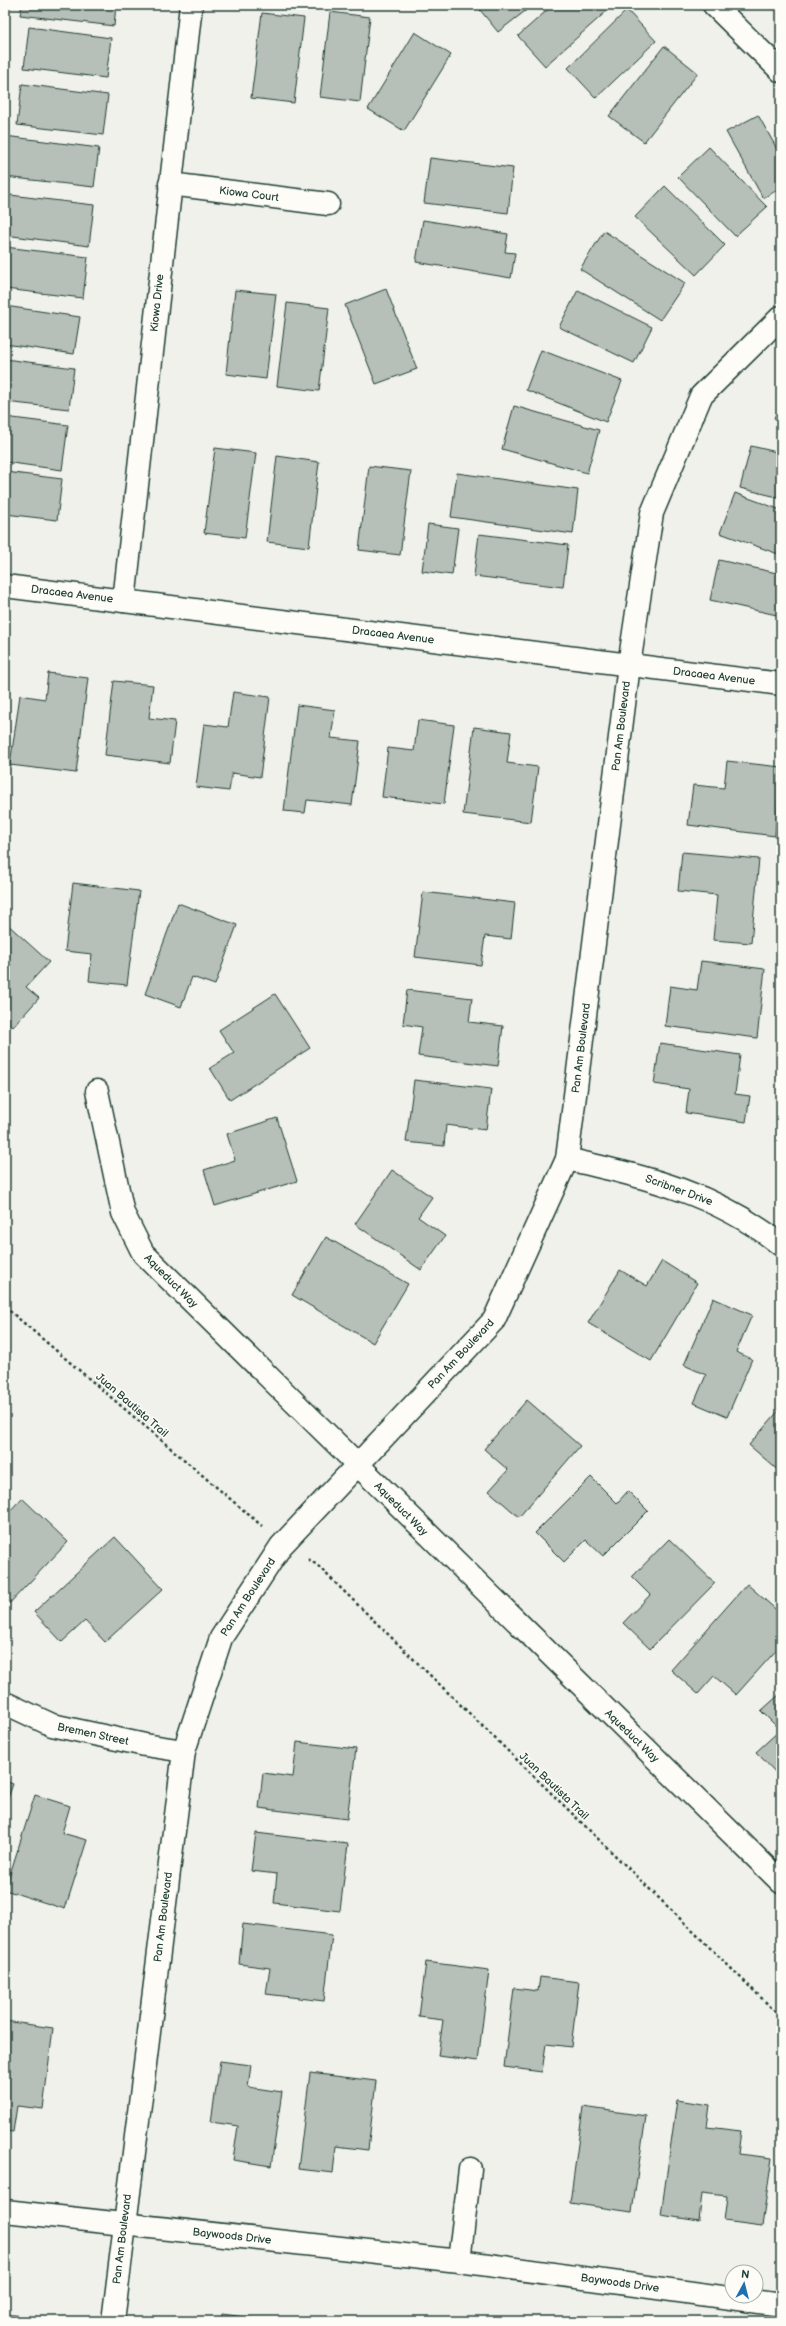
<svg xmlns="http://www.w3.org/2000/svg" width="786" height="2326" font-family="'Balsamiq Sans',sans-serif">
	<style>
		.building { fill: #b6bfb8; stroke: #1f3d34 }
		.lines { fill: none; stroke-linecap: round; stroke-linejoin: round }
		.minor-casing { stroke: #1f3d34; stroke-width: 25 }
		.path { stroke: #1f3d34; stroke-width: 2.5; stroke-dasharray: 3 3; stroke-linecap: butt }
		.minor { stroke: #fdfcf7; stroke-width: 22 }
		.labels { text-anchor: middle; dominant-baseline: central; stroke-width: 3; stroke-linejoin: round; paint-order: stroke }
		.street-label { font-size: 11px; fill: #1f3d34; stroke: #fdfcf7 }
	</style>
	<rect width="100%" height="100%" fill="#f0f1eb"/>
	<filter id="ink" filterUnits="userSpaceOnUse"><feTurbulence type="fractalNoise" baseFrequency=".025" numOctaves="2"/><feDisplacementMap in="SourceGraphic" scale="8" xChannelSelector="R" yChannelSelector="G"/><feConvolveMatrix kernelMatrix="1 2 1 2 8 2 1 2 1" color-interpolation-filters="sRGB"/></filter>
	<g filter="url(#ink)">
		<g class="building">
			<polygon points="22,5 116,5 114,26 20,15"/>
			<polygon points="476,5 533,5 498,32"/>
			<polygon points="553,5 604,5 608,10 545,66 518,36"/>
			<polygon points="627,10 656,41 596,98 568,68"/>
			<polygon points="330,12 370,17 360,102 320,97"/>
			<polygon points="262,13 304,18 294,103 251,98"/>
			<polygon points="29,27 111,38 106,78 24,68"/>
			<polygon points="415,32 451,55 404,131 368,109"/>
			<polygon points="664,46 698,73 644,142 609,116"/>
			<polygon points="22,84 108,95 103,135 17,125"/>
			<polygon points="758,115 781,156 781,188 763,198 726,132"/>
			<polygon points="5,136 99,148 94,187 5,177"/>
			<polygon points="709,147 767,207 735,236 678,177"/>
			<polygon points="430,158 513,168 508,213 424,203"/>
			<polygon points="665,186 725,245 696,275 635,217"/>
			<polygon points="10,195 94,205 89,246 5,235"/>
			<polygon points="423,220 508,234 505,252 515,253 511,278 416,262"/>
			<polygon points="604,231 685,283 660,320 580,269"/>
			<polygon points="5,247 88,257 83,298 5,289"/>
			<polygon points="386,289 417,369 376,384 345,305"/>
			<polygon points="235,290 276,294 266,379 226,374"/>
			<polygon points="578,290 652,327 634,363 559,327"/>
			<polygon points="287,303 329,308 319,391 277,386"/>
			<polygon points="5,306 80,317 74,354 5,344"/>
			<polygon points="541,350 622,381 606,422 526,390"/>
			<polygon points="5,359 74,368 69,409 5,402"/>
			<polygon points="781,404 781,421 774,418"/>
			<polygon points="514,406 599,430 587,473 502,449"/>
			<polygon points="5,417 68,425 62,470 5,462"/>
			<polygon points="751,446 781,453 781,498 740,488"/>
			<polygon points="215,448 256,453 245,538 204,533"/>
			<polygon points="277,456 319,462 309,547 267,542"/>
			<polygon points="369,466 411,471 400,555 359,550"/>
			<polygon points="5,472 62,479 57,520 5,514"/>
			<polygon points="457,473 578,490 573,534 451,517"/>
			<polygon points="735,493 781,510 781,555 720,533"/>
			<polygon points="428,524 458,528 452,575 422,571"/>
			<polygon points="479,534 568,545 563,587 474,576"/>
			<polygon points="719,560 781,574 781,616 710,600"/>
			<polygon points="48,673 88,678 76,773 10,765 20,695 45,699"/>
			<polygon points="114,681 153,685 149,718 175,721 170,763 105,755"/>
			<polygon points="233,692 270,697 260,777 232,773 229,791 196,787 204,724 228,727"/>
			<polygon points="297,705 335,710 331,738 360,741 352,805 307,800 305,813 284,811"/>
			<polygon points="418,720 454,725 444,804 382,797 388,748 414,751"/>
			<polygon points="474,727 511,732 507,763 538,767 531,822 463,814"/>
			<polygon points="727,761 781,767 775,836 688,825 693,785 724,788"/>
			<polygon points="682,852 759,859 751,943 713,940 717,895 678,891"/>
			<polygon points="73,883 139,891 127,985 89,981 92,954 65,951"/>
			<polygon points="423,892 515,903 511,939 485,936 481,965 415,957"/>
			<polygon points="178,903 237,925 215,985 192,977 181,1007 145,994"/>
			<polygon points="5,922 49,962 26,987 39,998 13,1027 5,1020"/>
			<polygon points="701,961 765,969 757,1038 665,1026 670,986 697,990"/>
			<polygon points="407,990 472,998 469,1022 503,1026 498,1066 418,1056 422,1027 403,1024"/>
			<polygon points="275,994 310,1048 230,1100 210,1068 234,1053 219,1030"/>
			<polygon points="660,1043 740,1055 735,1094 750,1096 746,1122 686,1113 689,1089 654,1084"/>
			<polygon points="414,1080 491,1089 486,1130 446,1125 444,1146 406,1142"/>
			<polygon points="277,1118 297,1181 215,1206 204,1170 235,1160 227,1134"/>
			<polygon points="392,1170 432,1197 418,1217 445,1236 421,1270 355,1224"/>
			<polygon points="326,1237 408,1284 373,1343 292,1295"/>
			<polygon points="662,1261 697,1283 651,1361 588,1323 620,1270 647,1286"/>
			<polygon points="713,1298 752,1315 736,1352 752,1359 727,1417 694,1403 706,1375 684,1365"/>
			<polygon points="527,1400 580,1446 519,1517 489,1491 508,1470 484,1449"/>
			<polygon points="781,1408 781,1473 749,1445"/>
			<polygon points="591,1477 617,1503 628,1491 648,1511 603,1556 586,1540 564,1562 535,1533"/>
			<polygon points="22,1498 68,1542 5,1608 5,1516"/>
			<polygon points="115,1537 163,1589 105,1642 85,1621 62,1642 34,1612"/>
			<polygon points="669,1539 715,1583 650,1649 623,1623 650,1595 632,1577"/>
			<polygon points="747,1584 781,1614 781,1645 736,1695 714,1676 698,1694 671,1670"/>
			<polygon points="781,1693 781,1778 756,1752 780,1730 761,1711"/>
			<polygon points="297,1742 356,1749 347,1819 259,1808 263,1773 293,1777"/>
			<polygon points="5,1781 13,1784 5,1806"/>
			<polygon points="35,1795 70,1806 62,1833 87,1840 65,1909 5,1890"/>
			<polygon points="256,1833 348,1844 340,1911 274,1903 277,1874 251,1871"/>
			<polygon points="243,1924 332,1935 324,2001 266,1994 270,1968 239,1964"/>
			<polygon points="426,1962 489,1970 478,2061 438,2056 443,2020 419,2017"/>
			<polygon points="540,1977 579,1982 571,2047 546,2044 542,2072 504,2067 514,1988 538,1991"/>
			<polygon points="5,2021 53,2028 43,2109 17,2106 13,2132 5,2131"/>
			<polygon points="220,2061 251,2065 248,2087 282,2092 271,2166 233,2160 238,2126 211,2122"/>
			<polygon points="310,2073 376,2081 368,2150 336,2146 333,2173 298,2169"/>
			<polygon points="677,2100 710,2105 707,2127 741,2131 738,2154 772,2158 762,2226 724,2221 727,2196 702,2193 699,2221 661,2215"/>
			<polygon points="583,2107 646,2116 632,2212 570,2203"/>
			<polygon points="5,2314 22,2316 21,2321 5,2321"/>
			<polygon points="222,2314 260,2319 259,2321 221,2321"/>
		</g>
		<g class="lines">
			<g class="minor-casing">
				<g id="minor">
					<polyline points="714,5 781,71"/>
					<polyline points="170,184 328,204"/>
					<polyline points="5,586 781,684"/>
					<polyline points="124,601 191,5"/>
					<polyline points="97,1091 123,1213 143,1253 781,1882"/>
					<path d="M567,1159c78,18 150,34 214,86"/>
					<polyline points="5,1703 52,1725 145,1745 184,1751"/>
					<polyline points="5,2211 459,2261 781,2305"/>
					<polyline points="459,2261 470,2169"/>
					<polyline points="113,2321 184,1751 221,1638 281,1546 494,1320 567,1159 629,665 652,513 701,396 781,317"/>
				</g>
			</g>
			<g class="path">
				<polyline points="5,1307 262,1526"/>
				<polyline points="308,1559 317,1565 781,2017"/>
			</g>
			<use href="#minor" class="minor"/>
		</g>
	</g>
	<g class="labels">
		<g class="street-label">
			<text transform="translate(249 194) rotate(7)">Kiowa Court</text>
			<text transform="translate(157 303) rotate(-84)">Kiowa Drive</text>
			<text transform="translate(72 594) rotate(7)">Dracaea Avenue</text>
			<text transform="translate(393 635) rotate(7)">Dracaea Avenue</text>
			<text transform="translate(714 676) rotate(7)">Dracaea Avenue</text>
			<text transform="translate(621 726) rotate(-83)">Pan Am Boulevard</text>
			<text transform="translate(581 1048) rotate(-83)">Pan Am Boulevard</text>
			<text transform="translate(679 1190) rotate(20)">Scribner Drive</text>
			<text transform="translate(171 1281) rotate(45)">Aqueduct Way</text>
			<text transform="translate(461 1354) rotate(-47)">Pan Am Boulevard</text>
			<text transform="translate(132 1405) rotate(41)">Juan Bautista Trail</text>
			<text transform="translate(401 1509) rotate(45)">Aqueduct Way</text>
			<text transform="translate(248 1597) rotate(-57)">Pan Am Boulevard</text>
			<text transform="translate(93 1734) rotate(12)">Bremen Street</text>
			<text transform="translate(632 1736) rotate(44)">Aqueduct Way</text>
			<text transform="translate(554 1786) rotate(44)">Juan Bautista Trail</text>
			<text transform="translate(163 1917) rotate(-83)">Pan Am Boulevard</text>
			<text transform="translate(232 2236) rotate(6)">Baywoods Drive</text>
			<text transform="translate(122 2239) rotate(-83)">Pan Am Boulevard</text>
			<text transform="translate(620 2283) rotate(8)">Baywoods Drive</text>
		</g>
	</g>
	<rect width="786" height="2326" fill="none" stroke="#fdfcf7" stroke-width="20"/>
	<rect x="10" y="10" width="766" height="2306" fill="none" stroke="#1f3d34" stroke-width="1.5" filter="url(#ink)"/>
	<g transform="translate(744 2284) rotate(7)"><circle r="19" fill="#fdfcf7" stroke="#a4b0a9"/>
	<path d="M0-3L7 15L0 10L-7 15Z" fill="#1f6fb2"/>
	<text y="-6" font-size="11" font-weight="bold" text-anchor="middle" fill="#1f3d34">N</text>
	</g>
</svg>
